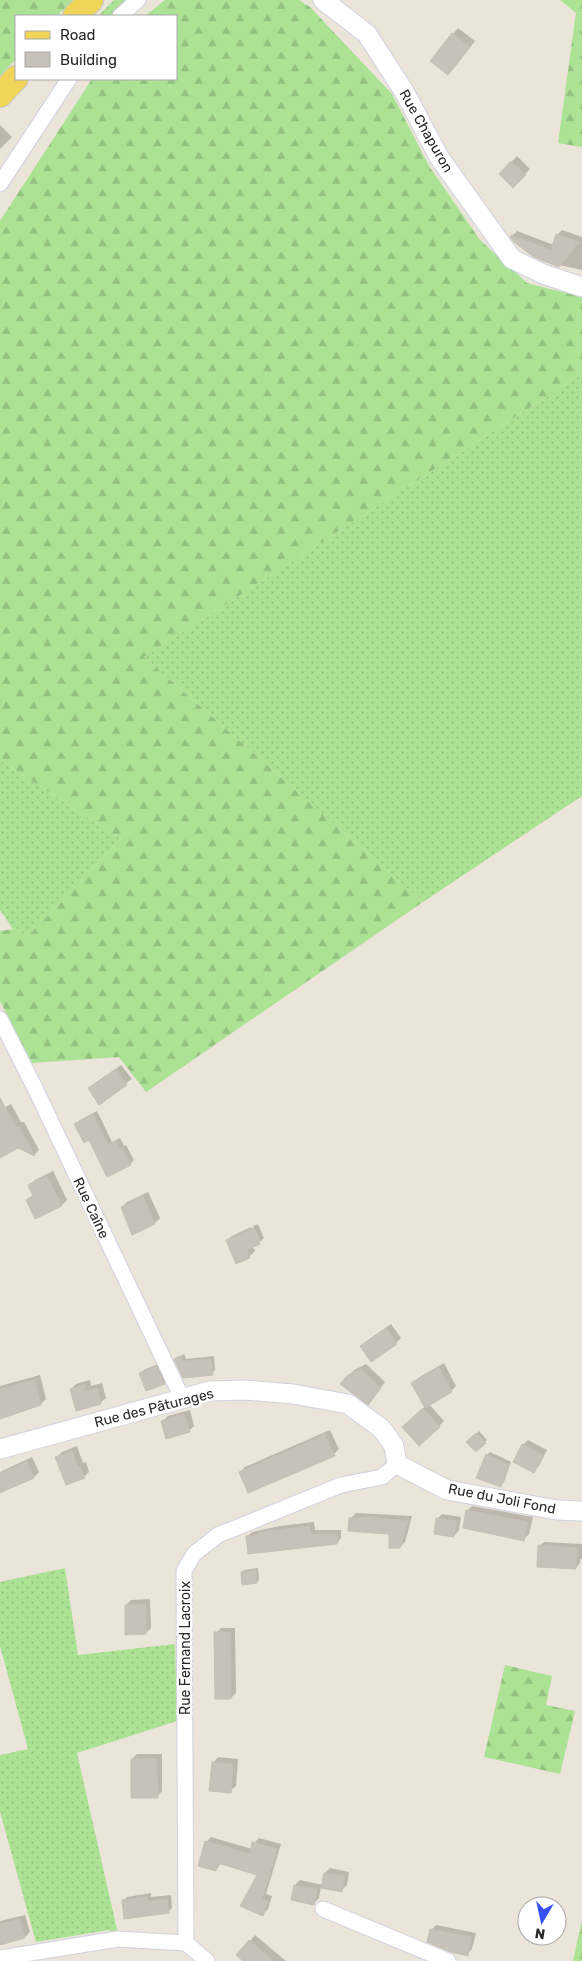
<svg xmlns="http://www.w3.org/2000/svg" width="582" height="1961" font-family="Rubik,sans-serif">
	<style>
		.grass { fill: url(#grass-dots) }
		.forest { fill: url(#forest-firs) }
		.shadow { fill: #0003 }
		.building { fill: #c6c1b9; stroke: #c6c0b3 }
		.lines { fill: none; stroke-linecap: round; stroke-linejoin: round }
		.minor-casing { stroke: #ced1e1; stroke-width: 17 }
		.tertiary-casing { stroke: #ced1e1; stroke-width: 21 }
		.primary-casing { stroke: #c7c7c7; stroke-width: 26 }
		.minor { stroke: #fff; stroke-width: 15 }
		.tertiary { stroke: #fff; stroke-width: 19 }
		.primary { stroke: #f1d558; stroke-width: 24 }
		.labels { text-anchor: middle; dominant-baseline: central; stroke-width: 5; stroke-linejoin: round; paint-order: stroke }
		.street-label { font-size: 14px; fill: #282828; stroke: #fff }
	</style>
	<defs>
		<pattern id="grass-dots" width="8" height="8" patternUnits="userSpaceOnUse" patternTransform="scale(1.25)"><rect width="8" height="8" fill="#abe294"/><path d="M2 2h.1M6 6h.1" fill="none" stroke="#93c280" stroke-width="1.8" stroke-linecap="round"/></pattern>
		<pattern id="forest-firs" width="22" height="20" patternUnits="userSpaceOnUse" patternTransform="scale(1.25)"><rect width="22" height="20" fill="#abe294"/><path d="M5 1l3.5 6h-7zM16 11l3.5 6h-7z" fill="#93c280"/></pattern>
	</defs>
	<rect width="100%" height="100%" fill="#ebe4d9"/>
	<g class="grass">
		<polygon points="114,0 129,0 112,16 98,16"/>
		<polygon points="582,374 582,796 423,902 144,657"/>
		<polygon points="0,760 121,839 28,936 13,929 0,910"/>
		<polygon points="65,1568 78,1655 175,1644 177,1721 77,1753 118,1934 109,1930 36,1942 0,1812 0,1755 28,1749 0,1646 0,1582"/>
	</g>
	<g class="forest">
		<polygon points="0,0 73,0 57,16 16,16 16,59 0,76"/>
		<polygon points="165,0 299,0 310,7 392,94 429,166 480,240 527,283 582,297 582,374 144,657 423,902 146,1092 119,1057 32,1063 0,1001 0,931 13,929 28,936 121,839 0,760 0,221 92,79 176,79 176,16 145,16"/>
		<polygon points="560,0 582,0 582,147 558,143 576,13"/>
		<polygon points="505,1665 552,1676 546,1705 575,1711 560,1774 484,1757"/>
		<polygon points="582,1920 582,1961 573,1961"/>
	</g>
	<g class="shadow">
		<polygon points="458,28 475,41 453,69 431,61"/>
		<polygon points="0,125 12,137 0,149"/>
		<polygon points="517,156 530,169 513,186 500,174"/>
		<polygon points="562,230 582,237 582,270 546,262 512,236 517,231 554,245 557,235"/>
		<polygon points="121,1065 132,1079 99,1103 89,1088"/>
		<polygon points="11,1104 21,1122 24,1122 39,1150 34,1155 18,1146 0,1150 0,1110"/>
		<polygon points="97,1111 112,1142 120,1138 124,1146 126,1145 134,1160 130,1164 89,1139 76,1124 80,1120"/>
		<polygon points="53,1171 67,1200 62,1205 36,1218 27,1200 34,1194 29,1186 35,1180"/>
		<polygon points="148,1192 160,1218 155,1223 122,1207 127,1202"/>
		<polygon points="258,1224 264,1238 260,1242 253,1226"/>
		<polygon points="251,1227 258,1243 260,1243 252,1246 255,1251 249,1257 227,1241 232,1236"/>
		<polygon points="391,1324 401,1338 396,1343 367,1341"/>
		<polygon points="184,1354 186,1359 214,1356 215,1370 212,1373 175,1359"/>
		<polygon points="161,1363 168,1379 164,1383 141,1373 145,1369"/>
		<polygon points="444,1363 456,1386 451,1391 429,1404 444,1421 439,1426 404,1427 426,1406 413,1383 418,1378"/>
		<polygon points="366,1364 385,1382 373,1398 349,1376 354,1370"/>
		<polygon points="40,1375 46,1399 41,1404 0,1418 0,1386"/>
		<polygon points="90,1380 91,1386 102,1383 106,1398 100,1403 71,1389 76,1384"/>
		<polygon points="190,1410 194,1426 189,1431 163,1421 168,1416"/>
		<polygon points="330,1430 339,1449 334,1454 240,1472 245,1467"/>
		<polygon points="479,1431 487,1440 476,1450 468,1442"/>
		<polygon points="528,1440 547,1450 539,1466 534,1471 523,1445"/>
		<polygon points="77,1446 83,1463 86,1462 89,1472 84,1477 57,1457 62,1452"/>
		<polygon points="490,1452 511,1462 504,1482 500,1485 487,1455"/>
		<polygon points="32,1457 39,1472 34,1477 0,1482 0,1473 2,1471"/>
		<polygon points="472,1506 533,1517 529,1534 524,1539 467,1511"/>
		<polygon points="356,1513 412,1516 405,1542 400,1547 391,1532 351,1518"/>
		<polygon points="442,1514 461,1517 459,1530 454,1536 437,1519"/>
		<polygon points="314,1522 315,1530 341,1530 341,1538 337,1543 247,1537 252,1532 280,1526"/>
		<polygon points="544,1542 582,1544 582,1559 580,1559 580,1563 576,1568 539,1546"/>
		<polygon points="258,1568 259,1580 257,1582 242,1572 244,1570"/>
		<polygon points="150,1599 151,1628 146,1633 126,1605 131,1600"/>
		<polygon points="221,1628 235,1628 236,1693 231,1698 216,1633"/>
		<polygon points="137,1754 162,1754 162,1791 157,1797 132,1759"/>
		<polygon points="218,1757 238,1759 236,1786 230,1791 213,1763"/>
		<polygon points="211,1837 252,1849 254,1843 259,1838 281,1844 266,1894 272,1896 268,1909 263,1914 259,1874 221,1863 216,1870 206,1842"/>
		<polygon points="330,1868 349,1872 347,1885 341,1891 321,1887 319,1898 314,1903 295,1885 300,1880 323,1885 325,1873"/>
		<polygon points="151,1893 151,1897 171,1895 172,1908 168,1912 123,1901 127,1897"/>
		<polygon points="25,1915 30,1932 25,1937 0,1944 0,1921"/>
		<polygon points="436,1925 476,1933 472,1949 467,1954 431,1930"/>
		<polygon points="255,1935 286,1961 244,1961 238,1955"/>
	</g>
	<g class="building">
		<polygon points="452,33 470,47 448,75 430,61"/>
		<polygon points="511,161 526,175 513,188 499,174"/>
		<polygon points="556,234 579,242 559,267 534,257 514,242 510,237 511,235 551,250"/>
		<polygon points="116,1069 127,1085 99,1105 88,1088"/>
		<polygon points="0,1098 16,1127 19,1127 35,1156 18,1148 0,1158"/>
		<polygon points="93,1114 108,1145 116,1141 120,1149 122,1148 131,1165 107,1177 89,1140 84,1143 74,1124"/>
		<polygon points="47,1176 62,1206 35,1219 26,1200 33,1196 28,1185"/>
		<polygon points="143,1196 155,1224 132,1235 121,1207"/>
		<polygon points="253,1228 260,1244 247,1250 250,1258 236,1264 226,1240"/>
		<polygon points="386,1328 397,1344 371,1362 360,1346"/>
		<polygon points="180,1356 183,1361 211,1359 213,1375 183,1378 174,1359"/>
		<polygon points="156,1366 165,1384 146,1391 139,1373"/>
		<polygon points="439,1367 452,1392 425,1408 411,1383"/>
		<polygon points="361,1369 381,1388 368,1405 340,1384 348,1375"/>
		<polygon points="35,1380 41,1405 0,1419 0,1389"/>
		<polygon points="85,1384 86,1391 97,1388 101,1404 76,1411 70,1389"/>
		<polygon points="423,1408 440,1427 419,1446 402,1427"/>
		<polygon points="184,1414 190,1432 166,1439 161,1421"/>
		<polygon points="476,1433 486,1443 476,1452 466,1442"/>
		<polygon points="325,1434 335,1456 248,1493 239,1472"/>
		<polygon points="522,1444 543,1455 534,1473 513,1462"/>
		<polygon points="72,1451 78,1467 80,1466 85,1478 66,1485 55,1457"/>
		<polygon points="486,1454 509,1465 501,1487 476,1478"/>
		<polygon points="27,1461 34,1478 0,1493 0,1474"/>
		<polygon points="466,1510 528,1522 524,1541 463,1528"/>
		<polygon points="371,1517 408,1521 400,1548 389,1548 389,1534 348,1531 349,1518"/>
		<polygon points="436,1518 457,1521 454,1537 434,1534"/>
		<polygon points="310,1526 311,1534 337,1534 337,1544 248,1554 246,1536 259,1535 259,1532"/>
		<polygon points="538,1545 577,1548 576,1569 537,1567"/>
		<polygon points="256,1570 257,1583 242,1585 241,1572"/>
		<polygon points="146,1604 146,1634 125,1635 125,1605"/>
		<polygon points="214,1632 230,1632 231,1699 215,1699"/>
		<polygon points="131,1759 157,1759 158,1798 131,1798"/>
		<polygon points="212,1762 233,1764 231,1793 209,1791"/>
		<polygon points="205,1841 250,1854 252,1842 277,1849 262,1899 268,1901 263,1916 240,1906 257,1875 218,1863 216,1871 198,1866"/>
		<polygon points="324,1873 345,1876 342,1892 321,1888"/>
		<polygon points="294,1885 317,1889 314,1905 291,1900"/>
		<polygon points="147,1897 147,1901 167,1899 169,1913 124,1919 122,1900"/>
		<polygon points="20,1919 25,1938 0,1945 0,1924"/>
		<polygon points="430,1929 471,1937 468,1956 451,1952 427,1942"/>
		<polygon points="249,1940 274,1961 243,1961 236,1955"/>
	</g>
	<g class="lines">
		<g class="minor-casing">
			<g id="minor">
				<polyline points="120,16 138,0"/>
				<polyline points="0,184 69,79"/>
				<polyline points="0,1019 35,1088 182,1398"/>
				<polyline points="323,1909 448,1961"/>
				<polyline points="0,1958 118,1939 186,1943"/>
				<polyline points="207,1961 186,1943 184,1571 194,1554 218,1535 341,1485 382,1477 397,1464"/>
			</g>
		</g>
		<g class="tertiary-casing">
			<g id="tertiary">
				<polyline points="323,0 367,34 405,93 439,157 512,259 543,274 582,287"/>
				<polyline points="0,1449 210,1391 246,1390 293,1394 348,1404 382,1429 394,1446 397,1464 447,1490 557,1510 582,1511"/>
			</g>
		</g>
		<g class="primary-casing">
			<g id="primary">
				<polyline points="75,16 91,0"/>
				<polyline points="0,95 16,78"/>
			</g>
		</g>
		<use href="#minor" class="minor"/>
		<use href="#tertiary" class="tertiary"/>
		<use href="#primary" class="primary"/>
	</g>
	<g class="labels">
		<g class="street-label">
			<text transform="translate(426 131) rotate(60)">Rue Chapuron</text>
			<text transform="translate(91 1208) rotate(65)">Rue Caîne</text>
			<text transform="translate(154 1408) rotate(-14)">Rue des Pâturages</text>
			<text transform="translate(502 1499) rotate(11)">Rue du Joli Fond</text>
			<text transform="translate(185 1648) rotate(-90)">Rue Fernand Lacroix</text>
		</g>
	</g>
	<rect x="15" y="15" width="162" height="65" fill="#ffffff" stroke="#a9a9a9"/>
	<rect x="25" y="31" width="25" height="8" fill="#f1d558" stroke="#a9a9a9"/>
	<text x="60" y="40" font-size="15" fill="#282828">Road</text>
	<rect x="25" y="52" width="25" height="15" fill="#c6c1b9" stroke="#a9a9a9"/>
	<text x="60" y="65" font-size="15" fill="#282828">Building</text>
	<g transform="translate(542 1921) rotate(189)"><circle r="24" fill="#ffffff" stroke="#a9a9a9"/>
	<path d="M0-4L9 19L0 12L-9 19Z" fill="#3650fa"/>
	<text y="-8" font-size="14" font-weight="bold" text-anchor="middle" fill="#282828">N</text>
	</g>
</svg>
